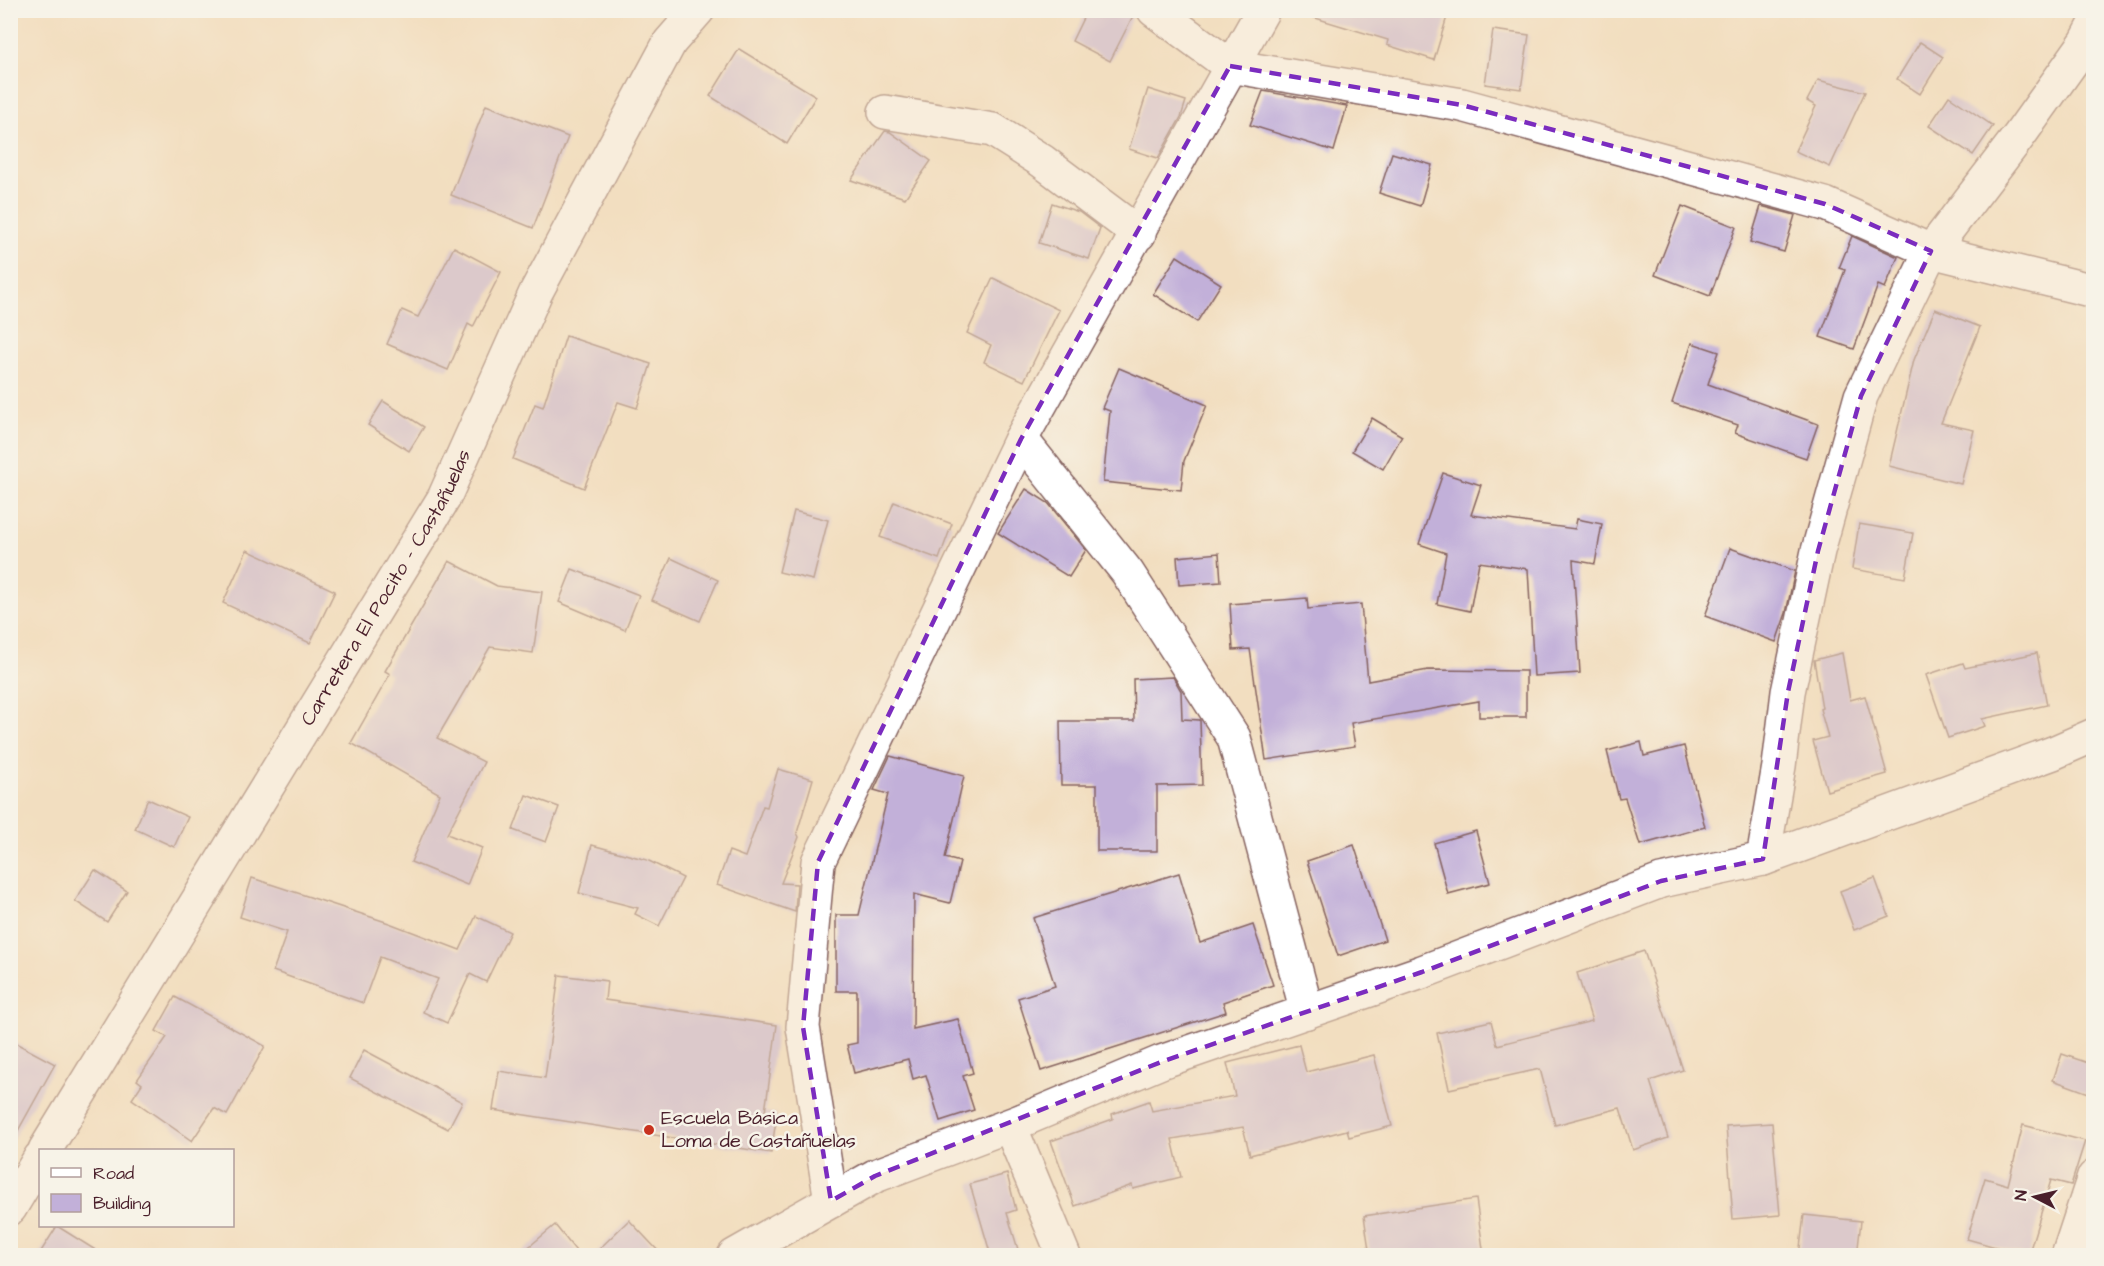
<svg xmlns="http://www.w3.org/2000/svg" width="2104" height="1266" font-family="'Architects Daughter',sans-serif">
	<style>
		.building { fill: #c2b0d9 }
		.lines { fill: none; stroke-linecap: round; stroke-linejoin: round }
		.minor-casing { stroke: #85625f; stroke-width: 36 }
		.major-casing { stroke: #85625f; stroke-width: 36 }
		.minor { stroke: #fff; stroke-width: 33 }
		.major { stroke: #fff; stroke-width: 33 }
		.marked { fill: none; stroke: #7b2cbf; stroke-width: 4.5; stroke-dasharray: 12 8; stroke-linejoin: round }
		.poi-dot { fill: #c8321e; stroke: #f7f3e8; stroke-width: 2 }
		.labels { text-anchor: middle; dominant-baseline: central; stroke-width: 5; stroke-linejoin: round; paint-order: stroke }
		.street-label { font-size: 20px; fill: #4a1f2b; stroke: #f7f3e8 }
		.poi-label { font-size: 20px; fill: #4a1f2b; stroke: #f7f3e8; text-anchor: start }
	</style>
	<rect width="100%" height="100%" fill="#f7f3e8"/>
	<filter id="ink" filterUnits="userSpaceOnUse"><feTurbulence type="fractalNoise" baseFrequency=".0167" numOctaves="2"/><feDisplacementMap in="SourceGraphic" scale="12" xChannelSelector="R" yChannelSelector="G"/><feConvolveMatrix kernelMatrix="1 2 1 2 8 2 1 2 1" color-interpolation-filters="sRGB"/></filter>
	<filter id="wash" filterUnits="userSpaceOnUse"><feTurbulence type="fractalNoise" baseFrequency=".008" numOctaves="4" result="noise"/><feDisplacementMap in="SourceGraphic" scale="24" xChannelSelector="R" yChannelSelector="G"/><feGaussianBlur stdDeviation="1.35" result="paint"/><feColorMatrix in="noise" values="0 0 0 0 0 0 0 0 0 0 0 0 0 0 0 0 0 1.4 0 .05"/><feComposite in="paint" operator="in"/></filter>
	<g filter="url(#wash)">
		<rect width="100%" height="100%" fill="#f2dec0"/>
		<g id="blocks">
			<g class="building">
				<polygon points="1087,10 1136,10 1110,61 1072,41"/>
				<polygon points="1313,10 1449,10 1434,60 1387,45 1388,40 1312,17"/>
				<polygon points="1493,30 1529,35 1521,89 1485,84"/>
				<polygon points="1920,42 1943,57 1920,94 1897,79"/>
				<polygon points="739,49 816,96 787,144 710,96"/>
				<polygon points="1818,80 1865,92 1830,167 1795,151 1816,106 1807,101"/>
				<polygon points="1148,89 1186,101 1181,117 1158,158 1129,149"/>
				<polygon points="1263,91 1347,106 1334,151 1250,125"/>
				<polygon points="1949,96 1993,126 1973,155 1929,126"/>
				<polygon points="486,105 568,137 533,228 451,195"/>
				<polygon points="885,131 890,132 931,161 905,198 851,180"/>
				<polygon points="1392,153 1432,165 1420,206 1379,193"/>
				<polygon points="1052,203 1079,212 1100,228 1089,259 1039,243"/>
				<polygon points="1682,206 1736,227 1710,296 1655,275"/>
				<polygon points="1761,206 1795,215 1784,252 1750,242"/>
				<polygon points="1852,236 1898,257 1885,288 1878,285 1854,349 1820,337 1845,270 1839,268"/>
				<polygon points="454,247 501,272 473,327 468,324 448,370 387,344 402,310 418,317"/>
				<polygon points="1177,256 1221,284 1197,322 1153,294"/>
				<polygon points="993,278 1059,310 1024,381 984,362 991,345 967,333"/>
				<polygon points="1935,309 1980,327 1941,423 1974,430 1961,484 1889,466 1914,360"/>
				<polygon points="566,336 651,364 637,408 618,402 584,488 513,459 535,404 543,407"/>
				<polygon points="1692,343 1719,352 1708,384 1818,424 1806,458 1735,433 1738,425 1672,403"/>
				<polygon points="1119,368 1207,405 1184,461 1181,490 1103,482 1110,411 1102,408"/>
				<polygon points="383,401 424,427 409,451 368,425"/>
				<polygon points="1372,418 1402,436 1383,469 1352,451"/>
				<polygon points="1443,473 1481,485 1471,515 1575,529 1577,519 1602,524 1595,564 1573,560 1580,673 1534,676 1528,569 1479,562 1470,611 1437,604 1446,553 1419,544"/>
				<polygon points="1026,489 1048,503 1086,550 1069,577 998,533"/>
				<polygon points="894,502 952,524 939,559 880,537"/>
				<polygon points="794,511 828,520 813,580 779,572"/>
				<polygon points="1859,524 1913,533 1905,578 1852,569"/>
				<polygon points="1730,548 1795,571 1786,613 1776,642 1705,616"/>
				<polygon points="247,550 335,591 310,643 223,603"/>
				<polygon points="1219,553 1221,582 1179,585 1177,557"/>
				<polygon points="671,558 718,580 700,621 652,600"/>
				<polygon points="449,561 497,586 542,592 533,653 490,647 437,738 484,762 447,834 482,848 467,885 411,862 440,794 351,743 390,674 385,671"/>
				<polygon points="572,569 639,595 625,630 559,602"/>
				<polygon points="1307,598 1308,609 1361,604 1368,681 1428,670 1526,671 1526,717 1479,717 1479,701 1351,723 1355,746 1266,760 1250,649 1233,650 1230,604"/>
				<polygon points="1842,653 1850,700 1865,696 1887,774 1827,791 1813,741 1828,737 1820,709 1822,708 1814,660"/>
				<polygon points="2037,653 2047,705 1982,719 1985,726 1948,738 1926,675 1963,663 1965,668"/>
				<polygon points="1173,677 1181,691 1182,719 1200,720 1202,785 1157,786 1157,851 1097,851 1097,785 1061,785 1060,721 1134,721 1133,679"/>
				<polygon points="1641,742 1644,756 1684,746 1705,827 1640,845 1625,798 1619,799 1607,751"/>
				<polygon points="890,756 964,776 945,858 960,862 950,903 914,894 913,1029 958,1019 973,1073 963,1076 974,1110 940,1121 926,1075 913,1079 908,1059 854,1073 847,1045 857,1043 857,991 836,991 836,915 859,915 888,794 874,790"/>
				<polygon points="778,769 813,779 797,833 799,837 781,883 797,884 795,912 717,885 729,851 745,857 763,806 767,807"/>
				<polygon points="526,795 559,807 546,842 513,830"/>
				<polygon points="148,799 188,817 174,847 135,829"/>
				<polygon points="1476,831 1490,883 1448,894 1434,843"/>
				<polygon points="592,845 647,860 683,878 659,926 635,914 638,908 579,893"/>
				<polygon points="1354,845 1385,940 1338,956 1307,861"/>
				<polygon points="95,870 127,891 107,922 75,901"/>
				<polygon points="1179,873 1200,943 1253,925 1273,985 1223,1002 1226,1012 1041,1071 1018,998 1055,986 1033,918"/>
				<polygon points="252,878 389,923 460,950 476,916 510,932 486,982 470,974 447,1023 423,1012 438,979 380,957 363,1003 273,971 287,932 240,917"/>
				<polygon points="1875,878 1889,916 1854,930 1840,891"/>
				<polygon points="1644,951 1683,1070 1650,1081 1668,1138 1633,1150 1620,1108 1555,1125 1540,1069 1449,1089 1437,1033 1491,1021 1497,1045 1592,1021 1577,973"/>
				<polygon points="559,975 607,981 605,1000 777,1025 765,1112 777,1114 771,1153 493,1110 499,1071 545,1078"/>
				<polygon points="175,997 265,1046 227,1115 214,1108 192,1141 132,1099 142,1084 137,1080 167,1037 156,1031"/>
				<polygon points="10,1040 55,1064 10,1145"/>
				<polygon points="1299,1045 1306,1072 1374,1055 1392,1126 1349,1137 1347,1130 1250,1155 1243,1127 1172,1139 1181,1177 1133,1189 1132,1185 1075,1206 1051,1141 1113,1119 1112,1114 1149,1101 1152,1111 1235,1096 1227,1063"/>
				<polygon points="364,1050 462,1102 448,1129 350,1078"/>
				<polygon points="2062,1054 2094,1065 2094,1095 2053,1080"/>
				<polygon points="1772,1123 1780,1215 1733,1219 1726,1126"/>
				<polygon points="2023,1125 2085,1141 2071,1185 2051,1180 2028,1256 1967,1239 1985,1178 2008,1185"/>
				<polygon points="1007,1174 1016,1210 1007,1213 1020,1256 991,1256 970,1184"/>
				<polygon points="1476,1199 1484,1256 1370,1256 1364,1216"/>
				<polygon points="1804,1215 1861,1221 1857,1256 1799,1256"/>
				<polygon points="629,1220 663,1256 592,1256"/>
				<polygon points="555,1225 580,1256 518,1256"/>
				<polygon points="57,1226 105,1256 38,1256"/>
			</g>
		</g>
	</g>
	<g filter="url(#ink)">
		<use href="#blocks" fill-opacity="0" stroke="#85625f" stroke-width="1.5"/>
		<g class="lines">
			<g class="minor-casing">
				<g id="minor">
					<polyline points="1154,10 1230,66 1462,105 1825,204 1931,251 2094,291"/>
					<polyline points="885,112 993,130 1042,161 1139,234"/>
					<polyline points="1021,439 1127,572 1234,738 1307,1012"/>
					<polyline points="1763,859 1779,766 1788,692 1818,551 1861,396 1931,251 2019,136 2086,42 2094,27"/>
					<polyline points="1010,1126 1064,1256"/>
					<polyline points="831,1201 803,1027 818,862 1021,439 1263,10"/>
					<polyline points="2068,1256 2094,1177"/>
				</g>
			</g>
			<g class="major-casing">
				<g id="major">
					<path id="s1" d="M45,1150l399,-652 92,-206 134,-250 28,-32"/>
					<polyline points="10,1208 40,1158"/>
					<polyline points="734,1256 875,1176 1018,1122 1161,1062 1422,972 1661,881 1763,859 2053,753 2094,735"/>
				</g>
			</g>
			<use href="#minor" class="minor"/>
			<use href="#major" class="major"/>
		</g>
	</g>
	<path d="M0 0H2104V1266H0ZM1230,66l232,39 363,99 106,47 -70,145 -43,155 -30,141 -25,167 -102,22 -239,91 -261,90 -286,114 -44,25 -28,-174 15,-165 203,-423z" fill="#f2dec0" fill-opacity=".55" fill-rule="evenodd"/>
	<path class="marked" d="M1230,66l232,39 363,99 106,47 -70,145 -43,155 -30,141 -25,167 -102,22 -239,91 -261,90 -286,114 -44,25 -28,-174 15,-165 203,-423z"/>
	<circle class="poi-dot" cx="649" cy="1130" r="6"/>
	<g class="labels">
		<g class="street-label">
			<text stroke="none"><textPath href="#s1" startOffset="658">Carretera El Pocito - Castañuelas</textPath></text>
		</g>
		<g class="poi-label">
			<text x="661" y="1118">Escuela Básica<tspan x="661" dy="23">Loma de Castañuelas</tspan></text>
		</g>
	</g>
	<rect width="2104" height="1266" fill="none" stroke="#f7f3e8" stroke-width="36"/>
	<rect x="39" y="1149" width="195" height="78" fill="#f7f3e8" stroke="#b29e9c" stroke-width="1.5"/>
	<rect x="51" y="1168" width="30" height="9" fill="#ffffff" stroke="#b29e9c" stroke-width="1.5"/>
	<text x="93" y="1179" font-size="18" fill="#4a1f2b">Road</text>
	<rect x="51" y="1194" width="30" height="18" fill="#c2b0d9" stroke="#b29e9c" stroke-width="1.5"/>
	<text x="93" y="1209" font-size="18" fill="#4a1f2b">Building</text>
	<g transform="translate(2035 1197) rotate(277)" stroke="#f7f3e8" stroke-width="4.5" paint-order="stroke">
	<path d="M0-4.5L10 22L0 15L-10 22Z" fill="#4a1f2b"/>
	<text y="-9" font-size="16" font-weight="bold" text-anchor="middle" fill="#4a1f2b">N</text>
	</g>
</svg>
